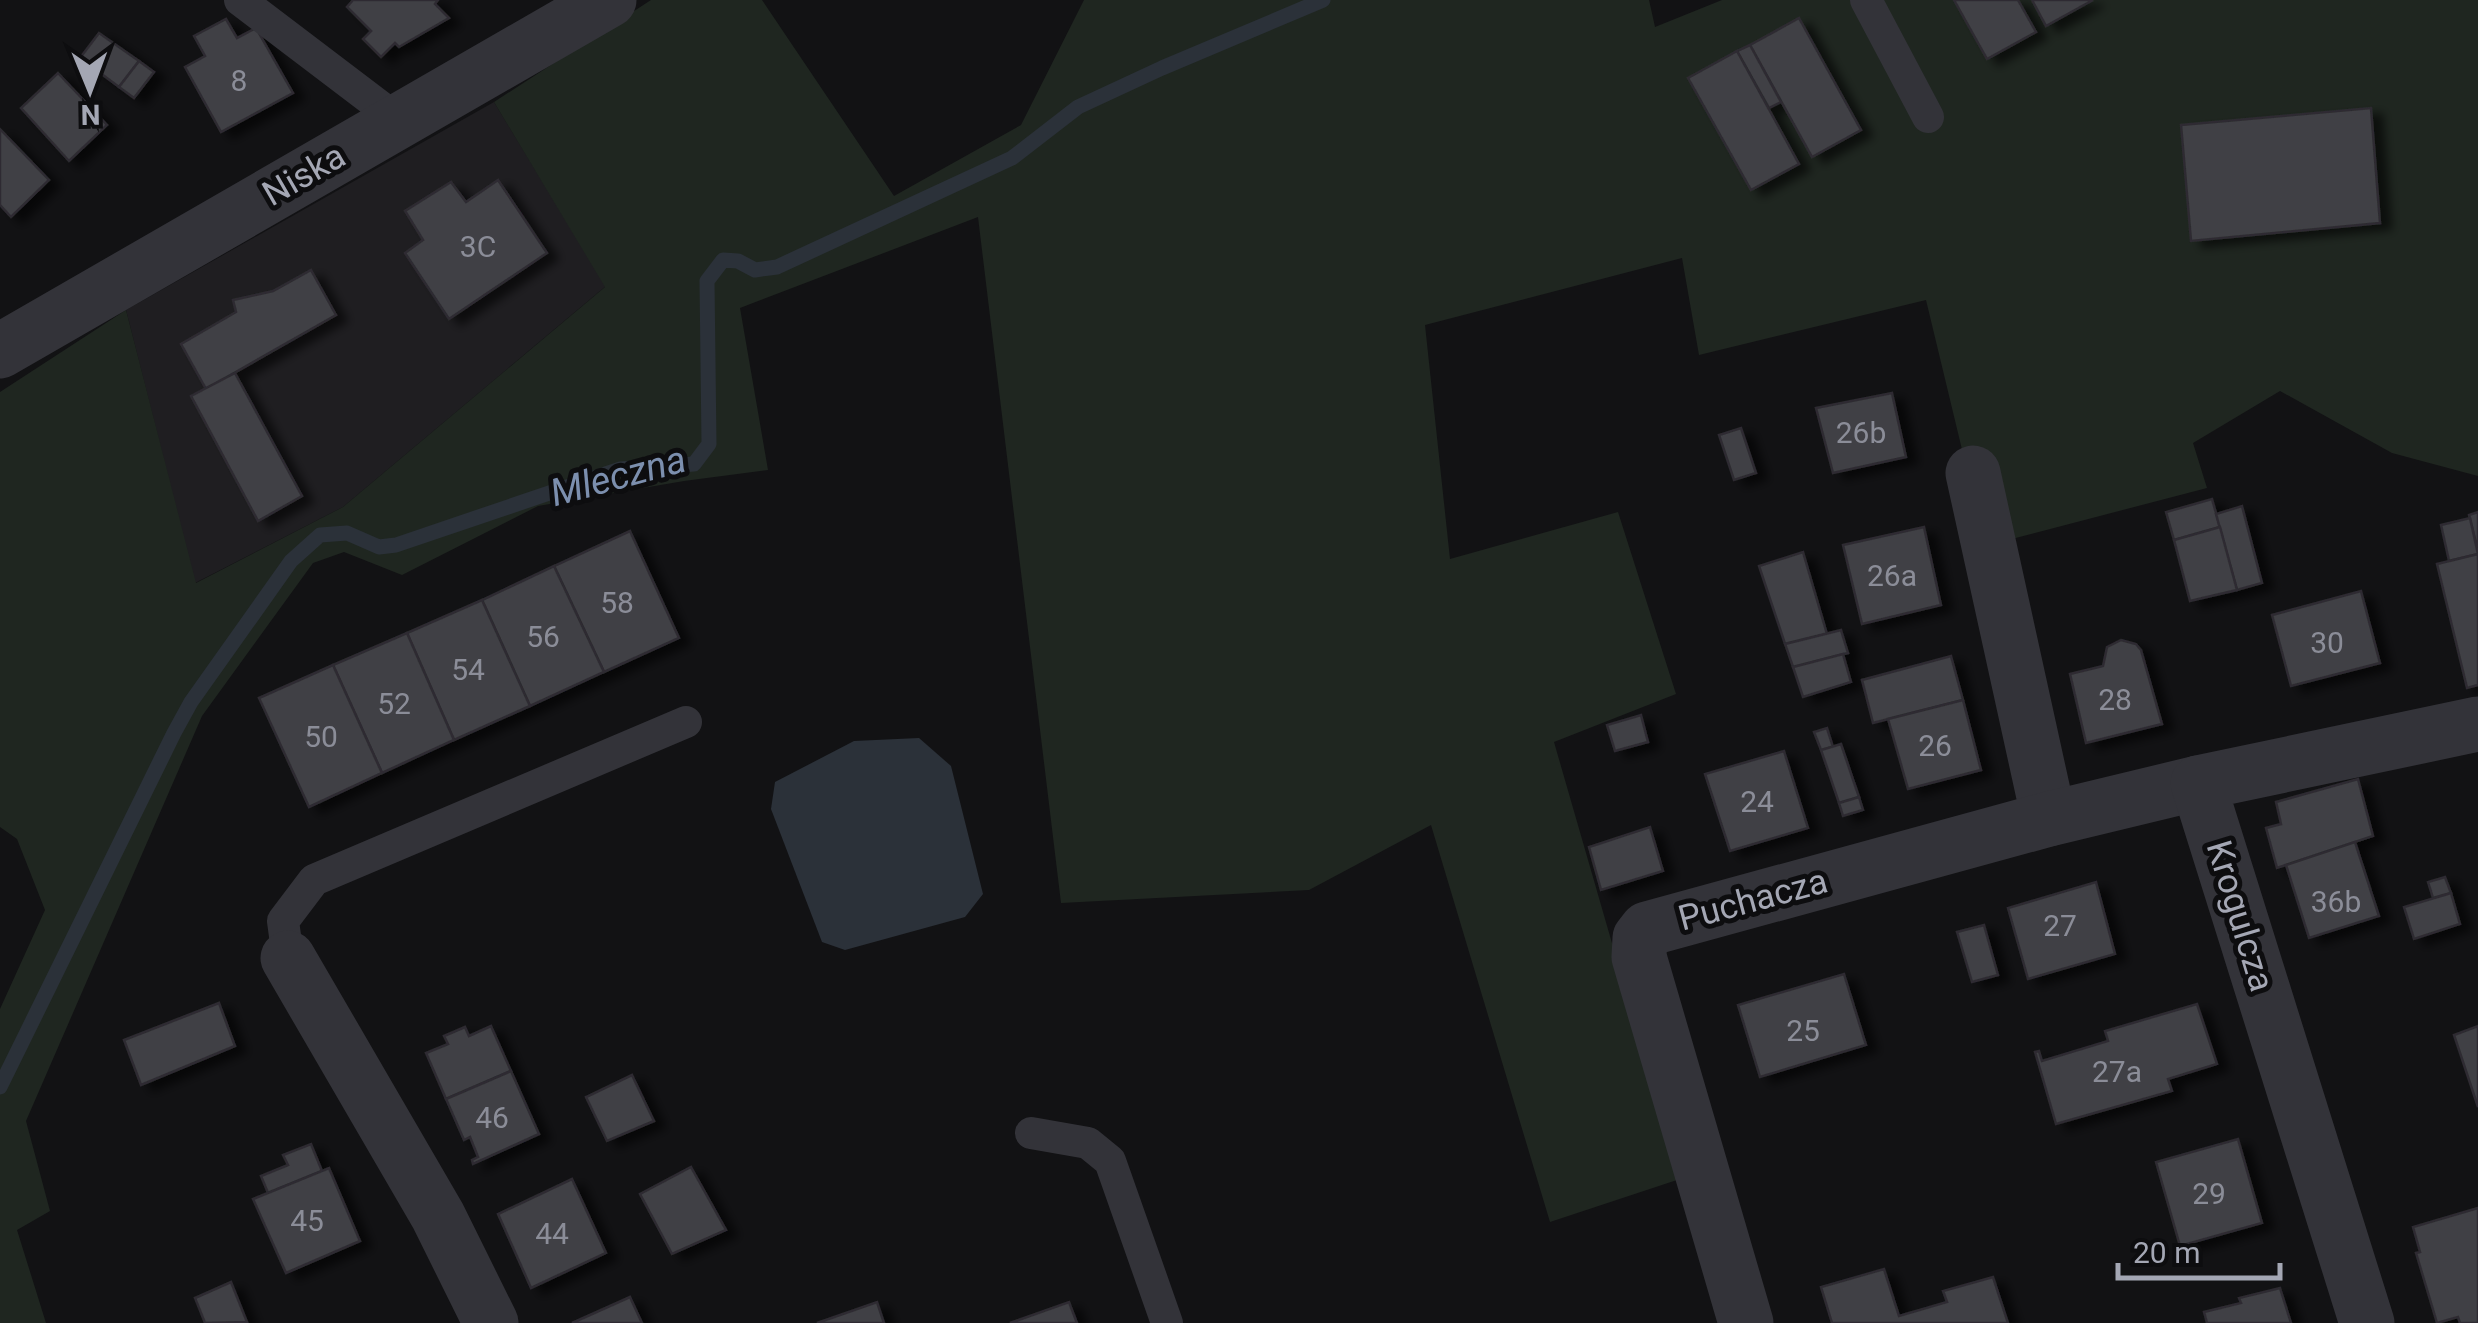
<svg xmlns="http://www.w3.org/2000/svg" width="2478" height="1323" font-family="Roboto,sans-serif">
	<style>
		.built { fill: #1f1e21 }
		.green { fill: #1f2620 }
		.water { fill: #2b3139 }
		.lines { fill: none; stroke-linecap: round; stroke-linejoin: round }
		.stream { stroke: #2b3139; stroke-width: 15 }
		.building { fill: #3f3f44; stroke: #2d2c30; stroke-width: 2.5; filter: url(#shadow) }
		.lane { stroke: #333339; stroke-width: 32 }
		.street { stroke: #333339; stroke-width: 55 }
		.labels { text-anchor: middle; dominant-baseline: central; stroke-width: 10; stroke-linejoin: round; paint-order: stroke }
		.number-label { font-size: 30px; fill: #8b8d98 }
		.street-label { font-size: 35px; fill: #a4a7b4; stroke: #0d0d0f }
		.water-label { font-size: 38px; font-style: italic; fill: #7c8fae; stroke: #0d0d0f }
	</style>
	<defs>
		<filter id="shadow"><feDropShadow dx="11" dy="6" stdDeviation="5" flood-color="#0009"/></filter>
	</defs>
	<rect width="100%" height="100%" fill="#121214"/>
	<polygon class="built" points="494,102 606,286 343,507 195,583 126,310"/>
	<polygon class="green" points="651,0 762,0 894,196 1021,125 1084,0 1649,0 1655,27 1722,0 2478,0 2478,476 2392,453 2280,391 2193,443 2207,488 2004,541 1965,462 1926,300 1699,355 1682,258 1425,325 1450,559 1618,512 1676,694 1554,742 1680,1179 1550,1222 1431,825 1309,890 1061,903 978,217 740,308 768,470 684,481 538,506 402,575 344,552 313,563 202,716 26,1121 50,1211 17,1230 46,1323 0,1323 0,1009 45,910 17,839 0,827 0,392 126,310 196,583 343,507 605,287 494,102"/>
	<polygon class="water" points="919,738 951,766 983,894 965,917 845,950 822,942 771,809 775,782 854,741"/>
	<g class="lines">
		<polyline class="stream" points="0,1087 174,733 191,702 291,561 320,535 347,533 379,547 396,545 620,469 694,464 709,444 707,281 723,260 738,261 755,270 777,267 1012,158 1078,107 1162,68 1323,0"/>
	</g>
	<g class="building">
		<polygon points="353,0 438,0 435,4 449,18 399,47 395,43 381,57 363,39 371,31 347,7"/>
		<polygon points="1954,0 2018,0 2036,32 1987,59"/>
		<polygon points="2032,0 2093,0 2046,26"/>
		<polygon points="1799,18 1861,130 1812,157 1750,45"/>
		<polygon points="226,19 237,38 256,28 293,93 221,132 185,67 205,56 194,36"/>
		<polygon points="99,33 139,61 119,87 80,58"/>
		<polygon points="1750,45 1781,102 1769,108 1737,51"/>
		<polygon points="1737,51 1799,164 1751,190 1688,78"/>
		<polygon points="139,61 154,72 134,98 119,87"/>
		<polygon points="58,73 107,125 69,161 21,108"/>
		<polygon points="2371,108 2380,223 2191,241 2181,125"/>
		<polygon points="0,129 49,180 11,217 0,205"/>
		<polygon points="498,180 547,253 449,319 405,253 423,240 405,211 451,182 466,202"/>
		<polygon points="311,270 336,315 206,389 181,344 236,312 233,300 273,291"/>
		<polygon points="235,373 302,496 258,521 191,396"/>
		<polygon points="1892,393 1906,457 1833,473 1816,408"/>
		<polygon points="1741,428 1756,473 1734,480 1719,435"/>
		<polygon points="2212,499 2220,527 2174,540 2166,512"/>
		<polygon points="2242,506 2262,583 2237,590 2216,514"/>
		<polygon points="2478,512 2478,551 2469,515"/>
		<polygon points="2470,518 2478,554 2449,561 2441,525"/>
		<polygon points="1924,527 1941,605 1862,624 1843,545"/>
		<polygon points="2220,527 2237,590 2190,601 2174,540"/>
		<polygon points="630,531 679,638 604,672 554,566"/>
		<polygon points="1803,552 1827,634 1785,644 1759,566"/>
		<polygon points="2478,554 2478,685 2467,688 2437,564"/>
		<polygon points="554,566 604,672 530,706 482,600"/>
		<polygon points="2361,591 2380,663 2291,686 2272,615"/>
		<polygon points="482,600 530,706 454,740 407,633"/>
		<polygon points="1841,630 1848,653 1793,667 1785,644"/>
		<polygon points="407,633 454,740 382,773 333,665"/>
		<polygon points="2121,640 2136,644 2141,650 2162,724 2086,743 2070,674 2103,666 2107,647"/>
		<polygon points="1843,654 1851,682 1803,697 1793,667"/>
		<polygon points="1951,656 1963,700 1873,723 1862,680"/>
		<polygon points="333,665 382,773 309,807 259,698"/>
		<polygon points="1963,700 1981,770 1908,789 1888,719"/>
		<polygon points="1641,715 1648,742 1615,751 1607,725"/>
		<polygon points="1827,728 1833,747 1821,750 1814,732"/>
		<polygon points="1841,744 1859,797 1839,803 1821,750"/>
		<polygon points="1784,751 1808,828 1730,851 1705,774"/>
		<polygon points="2358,779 2373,836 2277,868 2266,828 2281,824 2276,802"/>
		<polygon points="1859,797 1863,810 1843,816 1839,803"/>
		<polygon points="1650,827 1663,871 1601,890 1589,847"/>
		<polygon points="2355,842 2379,916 2309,938 2286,865"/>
		<polygon points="2445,877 2451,893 2433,898 2428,882"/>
		<polygon points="2096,882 2115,954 2028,979 2008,908"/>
		<polygon points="2451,893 2460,924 2414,939 2404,907"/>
		<polygon points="1984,925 1998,975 1972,982 1957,932"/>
		<polygon points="1844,974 1866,1045 1760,1077 1738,1005"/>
		<polygon points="219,1003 235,1046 141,1085 124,1040"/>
		<polygon points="2197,1004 2217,1064 2168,1079 2172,1091 2056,1124 2035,1052 2039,1051 2042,1061 2108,1041 2105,1031"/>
		<polygon points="491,1026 511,1071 446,1099 426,1053 448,1044 444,1036 465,1027 469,1036"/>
		<polygon points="2478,1026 2478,1107 2454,1035"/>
		<polygon points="511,1071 539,1134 473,1164 472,1160 478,1157 470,1137 464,1140 446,1099"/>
		<polygon points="632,1075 654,1121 607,1141 586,1097"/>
		<polygon points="2238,1139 2262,1223 2180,1246 2156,1162"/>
		<polygon points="311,1144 322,1171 268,1193 261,1176 288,1165 283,1155"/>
		<polygon points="691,1167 726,1230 672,1254 640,1194"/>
		<polygon points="329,1168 360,1241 286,1273 253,1199"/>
		<polygon points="572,1179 606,1253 531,1288 498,1214"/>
		<polygon points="2478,1208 2478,1323 2460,1323 2458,1317 2437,1323 2416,1253 2420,1252 2413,1227"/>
		<polygon points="1884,1269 1899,1316 1947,1302 1943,1291 1993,1277 2008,1323 1832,1323 1821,1287"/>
		<polygon points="231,1282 247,1322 205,1323 195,1298"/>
		<polygon points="2280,1288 2291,1323 2207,1323 2204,1312 2241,1303 2239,1298"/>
		<polygon points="630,1297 642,1323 572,1323"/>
		<polygon points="877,1302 884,1323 817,1323"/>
		<polygon points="1069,1302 1077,1323 1010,1323"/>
	</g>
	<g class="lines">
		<g class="lane">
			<polyline points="240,0 398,120"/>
			<polyline points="1866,0 1928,117"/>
			<polyline points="288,958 283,921 314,880 686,722"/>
			<polyline points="1031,1133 1088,1143 1110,1161 1167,1323"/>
		</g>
		<g class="street">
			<polyline points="0,351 609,0"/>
			<polyline points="1973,473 2049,819"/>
			<polyline points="288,958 438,1216 491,1323"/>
			<polyline points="1746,1323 1639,957 1640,938 1647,929 2049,819 2198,783"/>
			<polyline points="2367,1323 2198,783 2478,724"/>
		</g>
	</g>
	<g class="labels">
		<g class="number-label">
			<text x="239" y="80">8</text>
			<text x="478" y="246">3C</text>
			<text x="1861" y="432">26b</text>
			<text x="1892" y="575">26a</text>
			<text x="617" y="602">58</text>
			<text x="543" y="636">56</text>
			<text x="2327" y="642">30</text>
			<text x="468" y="669">54</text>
			<text x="2115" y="699">28</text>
			<text x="394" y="703">52</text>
			<text x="321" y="736">50</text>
			<text x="1935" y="745">26</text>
			<text x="1757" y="801">24</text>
			<text x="2336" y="901">36b</text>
			<text x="2060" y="925">27</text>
			<text x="1803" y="1030">25</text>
			<text x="2117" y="1071">27a</text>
			<text x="492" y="1117">46</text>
			<text x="2209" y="1193">29</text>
			<text x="307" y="1220">45</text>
			<text x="552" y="1233">44</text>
		</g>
		<g class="street-label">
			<text transform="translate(304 175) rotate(-30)">Niska</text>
			<text transform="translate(1753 900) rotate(-15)">Puchacza</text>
			<text transform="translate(2240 916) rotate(73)">Krogulcza</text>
		</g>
		<g class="water-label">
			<text transform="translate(618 476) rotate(-15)">Mleczna</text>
		</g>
	</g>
	<g transform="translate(90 90) rotate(179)" stroke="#0d0d0f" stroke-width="8" paint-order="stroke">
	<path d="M0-8L18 38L0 25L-18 38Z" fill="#a4a7b4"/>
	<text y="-15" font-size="28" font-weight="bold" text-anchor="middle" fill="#a4a7b4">N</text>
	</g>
	<path d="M2118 1263v15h162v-15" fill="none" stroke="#a4a7b4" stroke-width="5"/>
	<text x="2133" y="1263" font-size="30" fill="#a4a7b4" stroke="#0d0d0f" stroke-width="8" paint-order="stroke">20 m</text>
</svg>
